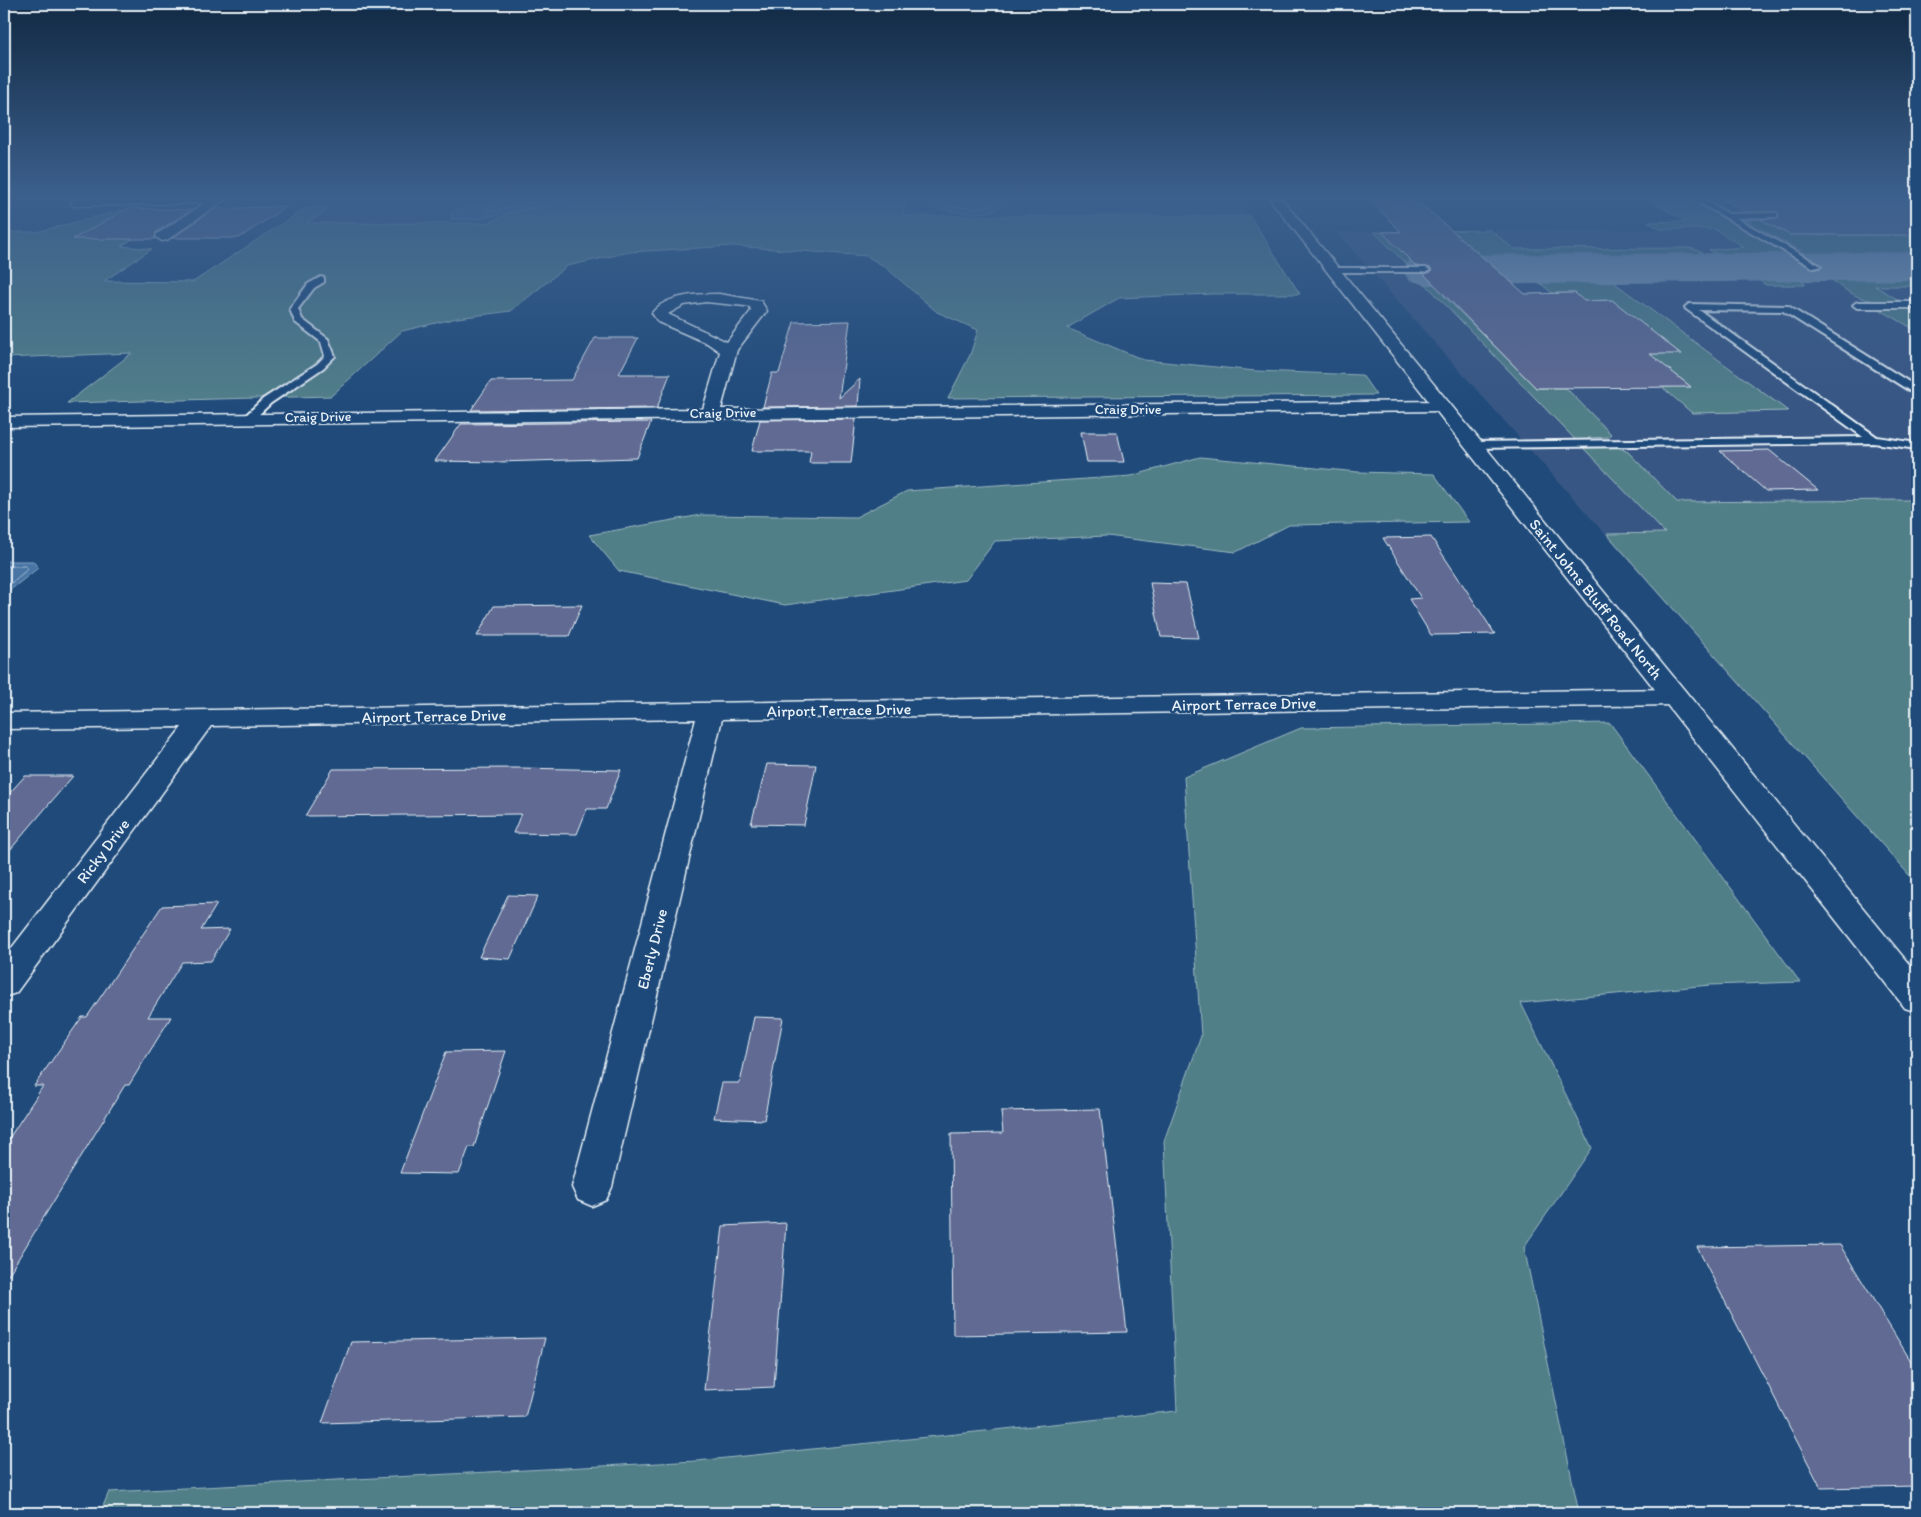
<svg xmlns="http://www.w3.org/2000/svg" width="1921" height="1517" font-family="Itim,sans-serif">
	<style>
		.built { fill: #375784 }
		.green { fill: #517f88; stroke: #9cb8c0; fill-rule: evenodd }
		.water { fill: #4975a4; stroke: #89a7c6 }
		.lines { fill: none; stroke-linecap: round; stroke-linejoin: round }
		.shore { stroke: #a8bfd6; stroke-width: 1 }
		.taxiway { fill: #849eb9; fill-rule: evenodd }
		.building { fill: #616b93; stroke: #e8f1f8 }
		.lane-casing { stroke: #e8f1f8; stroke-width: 4 }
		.street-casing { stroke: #e8f1f8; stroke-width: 3 }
		.secondary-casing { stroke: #e8f1f8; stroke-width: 3 }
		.lane { fill: #1f4a7a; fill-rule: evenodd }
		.street { fill: #1f4a7a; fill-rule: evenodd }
		.secondary { fill: #1f4a7a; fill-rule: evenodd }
		.labels { text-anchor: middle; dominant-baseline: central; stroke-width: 5; stroke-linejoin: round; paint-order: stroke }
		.far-street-label { font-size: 14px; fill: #e8f1f8; stroke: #1f4a7a }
		.street-label { font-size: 16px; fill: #e8f1f8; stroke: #1f4a7a }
	</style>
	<rect width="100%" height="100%" fill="#1f4a7a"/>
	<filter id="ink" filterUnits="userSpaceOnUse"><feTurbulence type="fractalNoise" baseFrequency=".02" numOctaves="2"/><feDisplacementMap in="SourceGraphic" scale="10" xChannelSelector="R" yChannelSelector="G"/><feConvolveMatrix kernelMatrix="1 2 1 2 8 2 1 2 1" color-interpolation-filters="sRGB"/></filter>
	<g filter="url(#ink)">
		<g class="built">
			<polygon points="333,199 572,199 507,214 489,223 306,224 328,209 321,207"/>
			<polygon points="906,199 1237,199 1250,216 903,216"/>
			<polygon points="1647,199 1917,199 1917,884 1336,232 1659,229 1648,222 1686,221"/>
		</g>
		<g class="green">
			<polygon points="572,199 906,199 903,216 1250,216 1300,294 1212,294 1119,298 1067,328 1144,360 1256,371 1362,375 1376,395 948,398 970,355 978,330 937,312 885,267 867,256 733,246 630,252 567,266 511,311 457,318 402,331 331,396 67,403 132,353 4,358 4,232 37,232 122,210 180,210 121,246 152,249 104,281 193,282 304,209 321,207 329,209 307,223 489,223 507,214"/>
			<polygon points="1647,199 1689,199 1794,258 1793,261 1737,262 1727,260 1709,250 1744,247 1715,229 1660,229 1648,222 1686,221"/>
			<polygon points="1756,218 1764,218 1772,223 1768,224 1789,235 1917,235 1917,260 1822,261 1815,259 1747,221"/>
			<path d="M1490,230l24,19 175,-1 8,2 15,9 -3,3 -276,3 -2,2h-22l-35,-35zM1453,232l26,22 -74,1 -22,-22z"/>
			<path d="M1848,270h69v16h-42l27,16c-32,0 -42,-1 -68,-20v-8z"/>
			<polygon points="1784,271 1805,283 1805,285 1766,285 1746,272"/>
			<path d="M1414,272c25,0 32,8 51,22l-22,1 93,93h30l45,46 -3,3 -20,1 6,8h21l13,6 49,50 232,-2 8,6v378l-310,-350 58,-1z"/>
			<polygon points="1601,273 1788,411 1692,413 1662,387 1690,386 1650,354 1680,353 1612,300 1584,301 1575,293 1552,293 1529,274"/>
			<polygon points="1912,307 1917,310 1917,331 1879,309"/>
			<polygon points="1200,457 1358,472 1434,474 1469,522 1289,525 1236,552 1107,536 995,541 966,580 785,605 619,571 589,535 701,515 856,517 907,491 1131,476"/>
			<polygon points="1610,723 1800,982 1710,985 1521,1003 1592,1148 1524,1247 1579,1513 100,1513 109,1492 697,1461 1177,1411 1164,1141 1201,1036 1184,777 1301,728"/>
		</g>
		<g class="water">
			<polygon points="499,199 569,199 478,219 451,219 452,212"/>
			<path d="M929,199h82c-5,4 -11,9 -17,11 -12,6 -51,2 -64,-4z"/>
			<polygon points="4,561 33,561 38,568 4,595"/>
		</g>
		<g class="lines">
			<g class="shore">
				<polyline points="496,199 495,204 487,208 487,212 549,199"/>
				<path d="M934,199l1,4 5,1c21,4 45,8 63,-5"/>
				<polyline points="941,199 956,201 992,199"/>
				<polyline points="4,566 26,566 28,569 4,589"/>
			</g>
			<polygon class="taxiway" points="1917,252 1917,280 1426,285 1409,280 1402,270 1409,260 1426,255"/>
		</g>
		<g class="building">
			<polygon points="1369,199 1409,199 1414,204 1421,204 1525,294 1575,293 1584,301 1612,300 1681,354 1650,354 1691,387 1536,388 1424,274 1431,272 1431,268 1416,266 1382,232 1401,232"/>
			<polygon points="1722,199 1917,199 1917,235 1790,235 1760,219 1778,218 1778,212 1746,212"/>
			<polygon points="287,206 239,238 172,238 214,209"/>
			<polygon points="129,208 191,210 156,232 155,239 73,239"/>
			<polygon points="850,321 839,398 860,379 858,406 763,407 772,373 779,373 794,322"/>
			<polygon points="595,338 638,338 619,374 670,374 657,408 471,410 491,381 572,380"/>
			<polygon points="856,419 851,463 809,463 811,451 752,451 760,420"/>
			<polygon points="651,422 637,458 498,462 435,461 461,424"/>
			<polygon points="1081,432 1117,432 1124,462 1087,462"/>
			<polygon points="1769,450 1818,490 1766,491 1720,451"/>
			<polygon points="1431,537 1469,594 1495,634 1431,635 1409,599 1421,598 1383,538"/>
			<polygon points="1150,583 1186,584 1199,638 1161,637"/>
			<polygon points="582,605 569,636 477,636 494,606"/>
			<polygon points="767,764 816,765 804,825 751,824"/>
			<polygon points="519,768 621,770 606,809 587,809 577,834 513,833 521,814 305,816 333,769"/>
			<polygon points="25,776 73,776 4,857 4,799"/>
			<polygon points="508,895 538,896 510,959 479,957"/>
			<polygon points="217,904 201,930 230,929 211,961 182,962 148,1017 171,1017 129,1085 125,1085 4,1282 4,1146 43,1086 34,1086 82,1017 87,1017 162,906"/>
			<polygon points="754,1017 783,1018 764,1120 714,1118 722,1083 740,1083"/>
			<polygon points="506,1051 474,1147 469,1147 459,1174 400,1173 446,1052"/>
			<polygon points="1100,1109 1127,1332 953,1335 951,1134 1003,1133 1001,1111"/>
			<polygon points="786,1223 774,1387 704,1390 723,1226"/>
			<polygon points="1840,1245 1917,1371 1917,1486 1821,1488 1697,1247"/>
			<polygon points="545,1338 525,1417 322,1423 351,1342"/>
		</g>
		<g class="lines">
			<g class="lane-casing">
				<g id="lane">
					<polygon points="1693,199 1702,199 1729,214 1777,213 1777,217 1774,217 1736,218 1821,266 1814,268"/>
					<polygon points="1329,268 1426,268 1430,270 1426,272 1332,272 1328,270"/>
					<polygon points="321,277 324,278 324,282 314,288 298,309 302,319 328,339 335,356 323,368 271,403 253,420 245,420 244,418 245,416 263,399 317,364 325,356 321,342 295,322 290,309 308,284"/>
					<polygon points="1917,302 1917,308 1857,308 1853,305 1857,302"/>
					<polygon points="1689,304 1788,306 1917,387 1917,394 1913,393 1783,311 1699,310 1877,437 1917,443 1917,449 1874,443 1473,448 1467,445 1473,442 1863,437 1686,309 1685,307"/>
				</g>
			</g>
			<g class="street-casing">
				<g id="street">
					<polygon points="77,199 225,199 167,240 162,241 156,237 157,234 205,203 73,206 71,203 73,200"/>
					<path d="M719,294l42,7 6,10 -30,39 -16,59 721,-8 6,1 3,4 -3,4 -6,1 -1438,16v-10l699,-8 17,-57 -13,-9 -49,-21 -6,-9c14,-19 47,-19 67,-19zM706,302l39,4 5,1 1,4 -24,31 -59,-28 16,-9z"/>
					<polygon points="1674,689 1683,691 1687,697 1683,703 1674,705 722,719 612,1187 606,1200 592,1206 578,1200 572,1187 696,719 211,726 16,993 4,997 4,958 182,727 4,729 4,713"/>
				</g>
			</g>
			<g class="secondary-casing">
				<polygon id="secondary" points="1270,199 1282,199 1917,974 1917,1012 1905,1008"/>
			</g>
			<use href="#lane" class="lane"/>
			<use href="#street" class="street"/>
			<use href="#secondary" class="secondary"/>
		</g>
	</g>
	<linearGradient id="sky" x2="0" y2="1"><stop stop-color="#112943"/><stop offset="0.48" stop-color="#3c608d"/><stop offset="1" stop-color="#3c608d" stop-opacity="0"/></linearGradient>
	<rect width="1921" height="411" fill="url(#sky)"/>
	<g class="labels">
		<g class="far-street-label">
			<text x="1128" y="409">Craig Drive</text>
			<text transform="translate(723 413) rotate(-1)">Craig Drive</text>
			<text transform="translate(318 417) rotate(-1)">Craig Drive</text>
		</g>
		<g class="street-label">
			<text transform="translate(1596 599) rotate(51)">Saint Johns Bluff Road North</text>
			<text transform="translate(1244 704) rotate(-1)">Airport Terrace Drive</text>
			<text transform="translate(839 710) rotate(-1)">Airport Terrace Drive</text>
			<text transform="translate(434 716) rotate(-1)">Airport Terrace Drive</text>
			<text transform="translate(103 851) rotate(-53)">Ricky Drive</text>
			<text transform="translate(652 949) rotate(-76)">Eberly Drive</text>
		</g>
	</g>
	<rect width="1921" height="1517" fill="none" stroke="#1f4a7a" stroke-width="20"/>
	<rect x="10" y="10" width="1901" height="1497" fill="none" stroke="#e8f1f8" stroke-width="2" filter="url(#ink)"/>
</svg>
